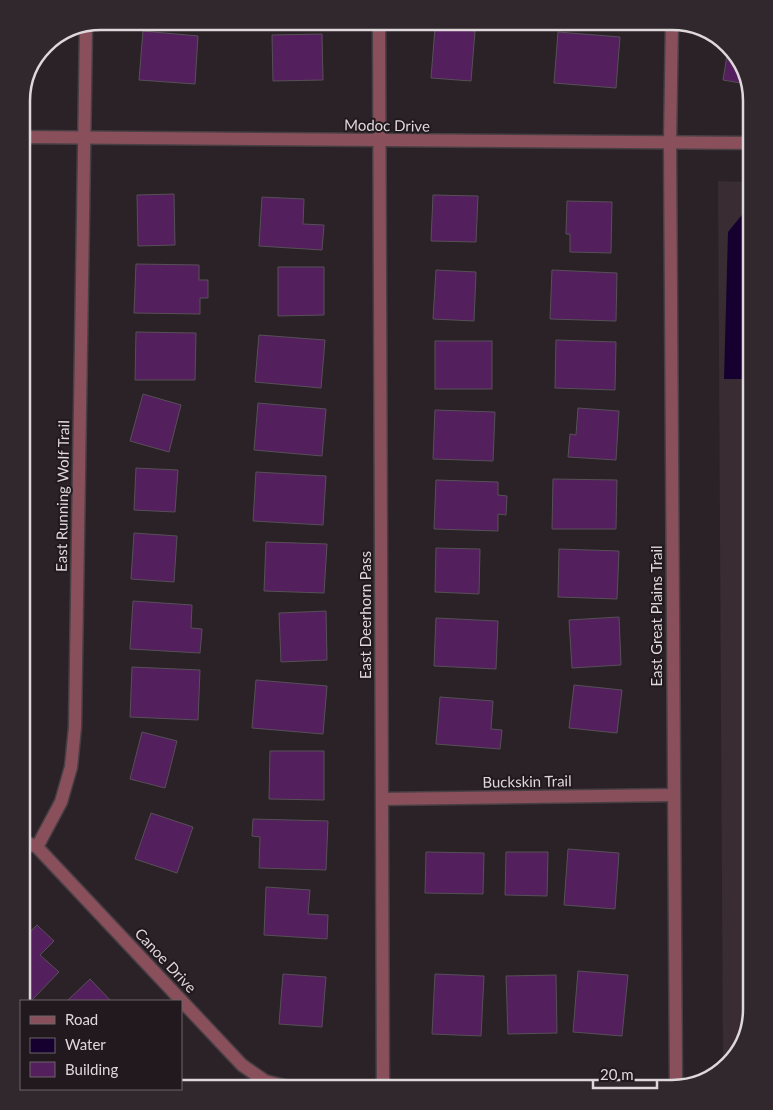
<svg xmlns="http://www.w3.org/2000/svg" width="773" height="1110" font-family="Lato,sans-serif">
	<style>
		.built { fill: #392c33 }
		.water { fill: #15002f }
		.building { fill: #531f5c; stroke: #565057 }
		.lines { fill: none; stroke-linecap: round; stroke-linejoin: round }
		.minor-casing { stroke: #483f44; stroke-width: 15 }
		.minor { stroke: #89505c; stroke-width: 12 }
		.labels { text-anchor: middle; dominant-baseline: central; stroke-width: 4; stroke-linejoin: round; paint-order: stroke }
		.street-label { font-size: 15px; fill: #ded8db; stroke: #21191d }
		.rim { fill: none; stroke: #ded8db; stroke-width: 2.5 }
	</style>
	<rect width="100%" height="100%" fill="#2b2227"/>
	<polygon class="built" points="718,181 752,182 752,1009 741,1049 723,1067"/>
	<polygon class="water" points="750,205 752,205 752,379 724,379 728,232"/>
	<g class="building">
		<polygon points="435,28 475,31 471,81 431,78"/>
		<polygon points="143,31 198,36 195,84 139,80"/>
		<polygon points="558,32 620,37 616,88 554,83"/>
		<polygon points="322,34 323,80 273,81 272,35"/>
		<polygon points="728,49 741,61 747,84 723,80"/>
		<polygon points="21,184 28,184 27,243 21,243"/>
		<polygon points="174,194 175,245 138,246 137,195"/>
		<polygon points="433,195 478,196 476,242 431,241"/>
		<polygon points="262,197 304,199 303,224 324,225 322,250 259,246"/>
		<polygon points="567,201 612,202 611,253 570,252 570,234 566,234"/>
		<polygon points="136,264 199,265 199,280 208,280 208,298 200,298 200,314 134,313"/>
		<polygon points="278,267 324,267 324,315 278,316"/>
		<polygon points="436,270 476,272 474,321 433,319"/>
		<polygon points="552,270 617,273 616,321 550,319"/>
		<polygon points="21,274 28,274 25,322 21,322"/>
		<polygon points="136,332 196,333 195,380 135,380"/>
		<polygon points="259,335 325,340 321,388 255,382"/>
		<polygon points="556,340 616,342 615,390 555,388"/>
		<rect x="435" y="341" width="57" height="48"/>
		<polygon points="143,394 181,405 169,452 130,441"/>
		<polygon points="258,403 326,409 322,456 254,450"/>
		<polygon points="21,408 26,408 21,468"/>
		<polygon points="578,408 619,411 616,460 568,457 570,434 576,435"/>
		<polygon points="435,410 495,412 493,461 433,459"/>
		<polygon points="136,468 178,470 175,512 134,510"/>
		<polygon points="256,472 326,476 323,525 253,521"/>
		<polygon points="553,479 617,480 616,529 552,529"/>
		<polygon points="436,480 498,482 498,495 507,496 506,515 498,514 498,531 434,529"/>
		<polygon points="21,502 25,502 21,547"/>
		<polygon points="134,533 177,536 174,582 131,579"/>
		<polygon points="266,542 327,544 324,593 264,591"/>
		<polygon points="436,548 480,549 479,594 435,592"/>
		<polygon points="559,549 619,551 617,599 558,597"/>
		<polygon points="133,601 192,605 191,628 202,629 200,653 130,649"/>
		<polygon points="326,611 327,660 281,662 279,613"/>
		<polygon points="619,617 621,665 572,668 569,620"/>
		<polygon points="436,618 498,621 496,669 434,666"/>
		<polygon points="132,667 200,670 198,720 130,717"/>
		<polygon points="256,680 327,686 323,734 252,728"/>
		<polygon points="574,685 622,690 617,733 569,728"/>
		<polygon points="440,697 493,701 491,729 502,730 500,749 436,744"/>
		<polygon points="142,732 177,741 165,788 130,779"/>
		<polygon points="270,751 324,751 324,800 269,799"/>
		<polygon points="151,813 193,827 177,873 135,859"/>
		<polygon points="253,819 328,821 326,870 259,868 260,837 252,836"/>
		<polygon points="568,849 619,853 615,909 564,905"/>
		<polygon points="426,852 484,853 483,894 425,893"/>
		<polygon points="506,852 548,852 547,896 505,895"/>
		<polygon points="266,887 310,890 308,914 328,915 327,939 264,935"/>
		<polygon points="37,925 54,941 40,955 59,972 31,1001 26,1001 21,997 21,941"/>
		<polygon points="578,971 628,975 622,1036 573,1032"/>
		<polygon points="283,974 326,977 322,1027 279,1024"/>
		<polygon points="435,974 484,976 481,1036 432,1034"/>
		<polygon points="556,975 557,1033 508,1034 506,976"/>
		<polygon points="90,979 111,1001 67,1001"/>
	</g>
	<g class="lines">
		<g class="minor-casing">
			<g id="minor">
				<polyline points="379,21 383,1089"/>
				<polyline points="672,21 670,143 676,1088"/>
				<polyline points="21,137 752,143"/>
				<polyline points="382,799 673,795"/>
				<polyline points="21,840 37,847 242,1065 265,1081 297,1089"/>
				<polyline points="37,847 61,802 71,767 75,727 86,27"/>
			</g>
		</g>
		<use href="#minor" class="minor"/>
	</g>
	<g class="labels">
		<g class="street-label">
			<text transform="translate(387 125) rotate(1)">Modoc Drive</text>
			<text transform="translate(62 496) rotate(-89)">East Running Wolf Trail</text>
			<text transform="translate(365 615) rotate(-90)">East Deerhorn Pass</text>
			<text transform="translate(656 616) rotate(-90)">East Great Plains Trail</text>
			<text transform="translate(527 781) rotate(-1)">Buckskin Trail</text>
			<text transform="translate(166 960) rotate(47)">Canoe Drive</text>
		</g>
	</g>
	<path d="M0 0H773V1110H0ZM101 30H672A71 71 0 0 1 743 101V1009A71 71 0 0 1 672 1080H101A71 71 0 0 1 30 1009V101A71 71 0 0 1 101 30Z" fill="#30282c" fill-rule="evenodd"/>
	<path class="rim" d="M101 30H672A71 71 0 0 1 743 101V1009A71 71 0 0 1 672 1080H101A71 71 0 0 1 30 1009V101A71 71 0 0 1 101 30Z"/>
	<rect x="20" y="1000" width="162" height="90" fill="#21191d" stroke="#6d6569"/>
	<rect x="30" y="1016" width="25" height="8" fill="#89505c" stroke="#6d6569"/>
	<text x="65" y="1025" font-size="15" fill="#ded8db">Road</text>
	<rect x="30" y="1038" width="25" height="15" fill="#15002f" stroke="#6d6569"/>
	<text x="65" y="1050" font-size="15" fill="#ded8db">Water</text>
	<rect x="30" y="1062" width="25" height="15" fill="#531f5c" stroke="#6d6569"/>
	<text x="65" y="1075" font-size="15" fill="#ded8db">Building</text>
	<path d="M593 1080v8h64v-8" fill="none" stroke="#ded8db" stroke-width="2.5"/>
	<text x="600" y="1080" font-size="15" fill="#ded8db" stroke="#21191d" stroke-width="4" paint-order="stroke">20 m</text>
</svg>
